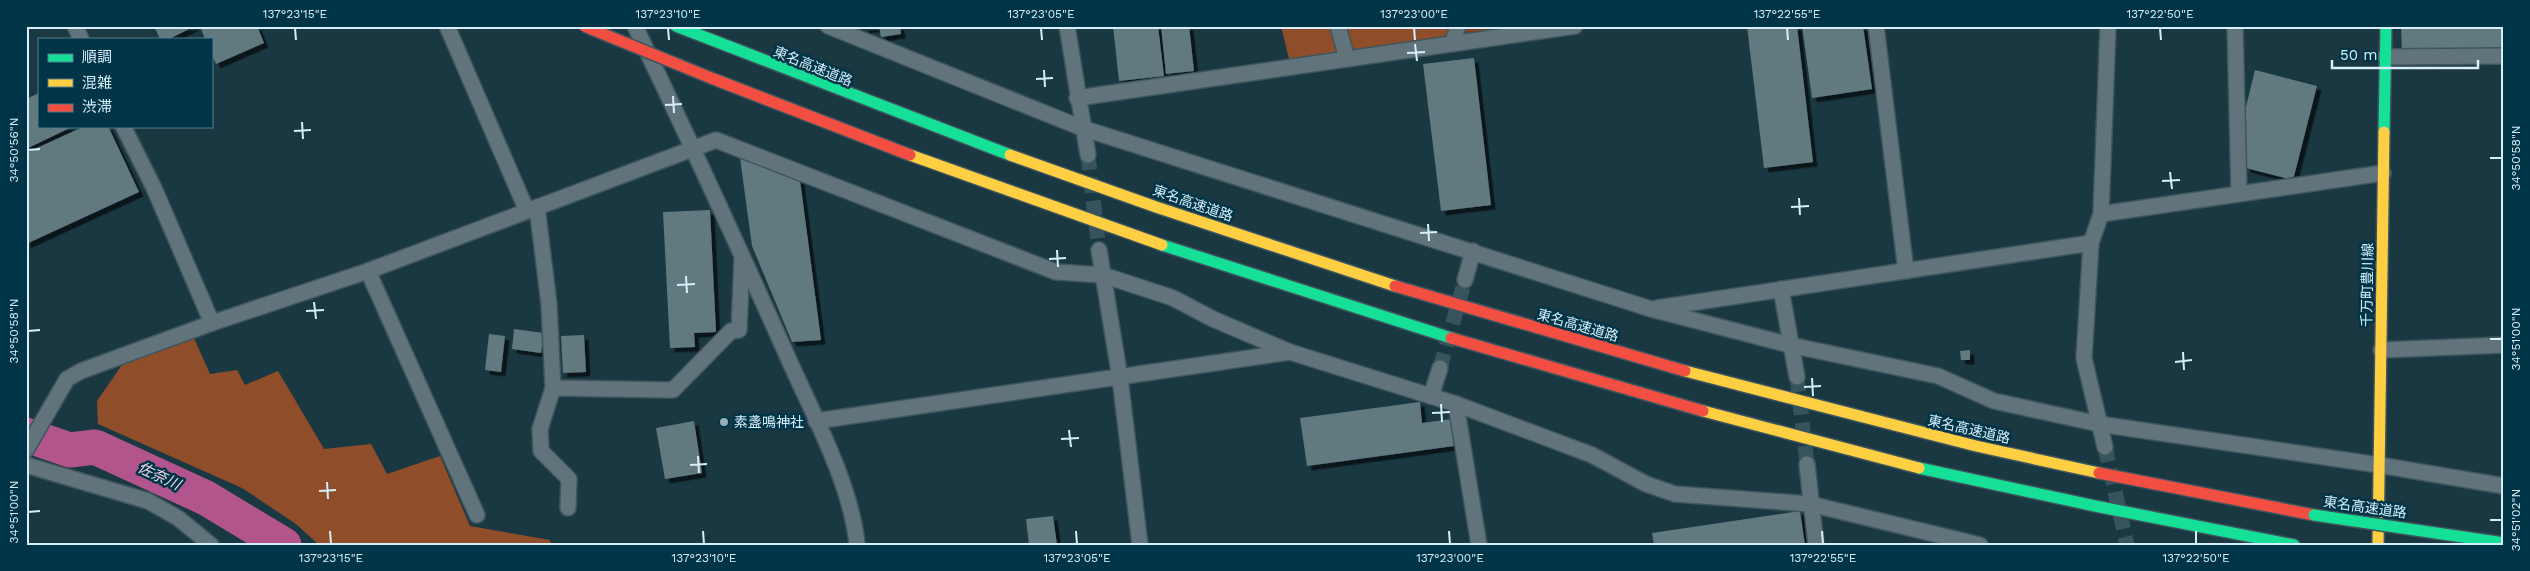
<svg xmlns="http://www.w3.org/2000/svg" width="2530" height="571" font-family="'Work Sans','Noto Sans JP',sans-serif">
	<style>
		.green { fill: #804119 }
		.forest { fill: #8f4e29 }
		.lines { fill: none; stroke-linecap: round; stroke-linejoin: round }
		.river { stroke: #b1558c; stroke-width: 35 }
		.building { fill: #617a80; filter: url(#shadow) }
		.street-tunnel { stroke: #36535e; stroke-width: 15; stroke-dasharray: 15 8; stroke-linecap: butt }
		.street-casing { stroke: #3f555d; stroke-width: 18 }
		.fast-casing { stroke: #3f555d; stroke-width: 14 }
		.slow-casing { stroke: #3f555d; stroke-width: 14 }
		.jam-casing { stroke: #3f555d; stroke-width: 14 }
		.street { stroke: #61747c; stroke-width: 15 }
		.fast { stroke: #16e098; stroke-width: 11 }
		.slow { stroke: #ffcf43; stroke-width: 11 }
		.jam { stroke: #f24e42; stroke-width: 11 }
		.fast-bridge-casing { stroke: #3f555d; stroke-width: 14; stroke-linecap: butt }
		.jam-bridge-casing { stroke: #3f555d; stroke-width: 14; stroke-linecap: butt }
		.fast-bridge { stroke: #16e098; stroke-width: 11 }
		.jam-bridge { stroke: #f24e42; stroke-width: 11 }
		.ticks { fill: none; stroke: #d6effb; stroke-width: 2 }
		.poi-dot { fill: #94afba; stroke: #003547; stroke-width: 2 }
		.labels { text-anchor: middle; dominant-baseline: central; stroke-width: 5; stroke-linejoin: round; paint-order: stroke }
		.street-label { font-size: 14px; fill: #d6effb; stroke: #003547 }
		.poi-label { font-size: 14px; fill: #d6effb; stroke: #003547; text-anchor: start }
		.water-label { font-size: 15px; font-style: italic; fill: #f3d7e4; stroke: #003547 }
		.neatline { fill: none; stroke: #d6effb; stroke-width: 2 }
		.ticks-label { font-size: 12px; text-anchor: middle; fill: #d6effb }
	</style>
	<defs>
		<filter id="shadow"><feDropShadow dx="4.5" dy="4.5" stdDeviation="0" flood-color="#0009"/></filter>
	</defs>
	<rect width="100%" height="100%" fill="#1a3842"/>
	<polygon class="green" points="1462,26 1533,26 1458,37"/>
	<g class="forest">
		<polygon points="1281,26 1331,26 1340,56 1290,63"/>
		<polygon points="1344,26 1454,26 1451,38 1352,53"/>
		<polygon points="194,338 210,374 237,370 245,385 278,371 324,449 371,444 387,474 440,456 470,526 550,540 551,545 319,545 296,524 242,488 98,424 97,401 124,362"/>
	</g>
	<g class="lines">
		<polyline class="river" points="26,435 70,450 95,447 206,498 284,545"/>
	</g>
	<g class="building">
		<polygon points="154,26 195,26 169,39 160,39"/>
		<polygon points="206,26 257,26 264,43 216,64 211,53 211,39 205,39 201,29"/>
		<polygon points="864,26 878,26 878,27 865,29"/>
		<polygon points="879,26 900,26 901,34 881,37"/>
		<polygon points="1113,26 1158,26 1164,76 1119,81"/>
		<polygon points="1161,26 1189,26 1194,71 1166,74"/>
		<polygon points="1747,26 1797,26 1813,162 1764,168"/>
		<polygon points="1802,26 1863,26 1872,89 1812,98"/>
		<polygon points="2401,26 2504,26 2504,51 2402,52"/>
		<polygon points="1474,58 1491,205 1441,211 1423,64"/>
		<polygon points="2255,70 2317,86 2293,180 2246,168 2242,123"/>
		<polygon points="39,93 39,126 74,126 26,149 26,99"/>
		<polygon points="85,126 108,126 139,192 26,244 26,153"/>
		<polygon points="740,158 800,180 821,340 792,342 752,246"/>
		<polygon points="710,210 716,332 694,333 695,347 670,348 663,212"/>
		<polygon points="514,329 544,333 541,353 512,349"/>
		<polygon points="489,334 505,336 501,372 485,370"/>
		<polygon points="584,335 586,372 563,373 561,336"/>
		<polygon points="1970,350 1970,360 1961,360 1960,351"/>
		<polygon points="1420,402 1422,423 1451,419 1454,446 1307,466 1300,418"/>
		<polygon points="694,421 702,473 665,479 656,428"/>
		<polygon points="1800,511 1805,545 1654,545 1652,533"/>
		<polygon points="1053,516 1057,545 1029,545 1026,519"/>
	</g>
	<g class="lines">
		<g class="street-tunnel">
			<polyline points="1088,155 1099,250"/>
			<polyline points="1440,368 1465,280"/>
			<polyline points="1797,377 1807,464"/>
			<polyline points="2105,447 2127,545"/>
		</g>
		<g class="street-casing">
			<g id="street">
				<polyline points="75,26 81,39"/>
				<polyline points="447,26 527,211"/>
				<path d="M635,26c53,111 104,222 154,334 24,54 63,126 68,185"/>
				<polyline points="828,26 1082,128 1651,309 1790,345 1938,376 1994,401 2099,424 2379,465 2504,486"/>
				<polyline points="1067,26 1088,155"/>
				<polyline points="1338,26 1347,59"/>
				<polyline points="1876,26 1906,271"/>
				<polyline points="2235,26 2239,193"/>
				<polyline points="1452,44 1458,26"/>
				<polyline points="2385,57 2504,56"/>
				<polyline points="1077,98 1575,26"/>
				<polyline points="123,126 154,188 212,323"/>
				<polyline points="537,207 549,304 553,388 540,429 541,451 569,479 568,508"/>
				<polyline points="2101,214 2383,173"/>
				<polyline points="1099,250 1120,378 1140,545"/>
				<polyline points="368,271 477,515"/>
				<polyline points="1465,280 1473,251"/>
				<polyline points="1781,289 1797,377"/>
				<polyline points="1657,308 2091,243"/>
				<polyline points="2381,350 2504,345"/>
				<polyline points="553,388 673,390 731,331 739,330 742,258"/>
				<polyline points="1431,396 1440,368"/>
				<polyline points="1456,404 1479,545"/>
				<polyline points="816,421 1290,352"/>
				<polyline points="2105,447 2084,358 2091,243 2101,214 2108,26"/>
				<polyline points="26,450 67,379 81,371 212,323 368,271 716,140 1056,272 1103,275 1173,298 1213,319 1290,352 1456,404 1592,455 1646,484 1675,494 1810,504 1980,545"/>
				<polyline points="1807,464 1816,545"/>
				<polyline points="26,465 148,501 178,518 211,545"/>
			</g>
		</g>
		<g class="fast-casing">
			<g id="fast">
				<polyline points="676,26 1010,155"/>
				<polyline points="2384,132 2386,26"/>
				<polyline points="1162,245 1451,338"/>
				<polyline points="1919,468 2095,506 2294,545"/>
				<polyline points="2436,533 2504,543"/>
			</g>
		</g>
		<g class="slow-casing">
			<g id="slow">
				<polyline points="910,155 1162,245"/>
				<polyline points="1010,155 1156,207 1395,286"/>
				<polyline points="1685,371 1976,446 2099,473"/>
				<polyline points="1703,411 1919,468"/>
				<polyline points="2378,545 2384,132"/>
			</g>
		</g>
		<g class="jam-casing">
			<g id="jam">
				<polyline points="711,78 910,155"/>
				<polyline points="1395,286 1685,371"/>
				<polyline points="1451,338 1703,411"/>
				<polyline points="2099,473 2314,515"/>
			</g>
		</g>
		<use href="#street" class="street"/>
		<use href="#fast" class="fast"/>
		<use href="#slow" class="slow"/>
		<use href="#jam" class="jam"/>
		<g class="fast-bridge-casing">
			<polyline id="fast-bridge" points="2314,515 2436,533"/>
		</g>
		<g class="jam-bridge-casing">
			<polyline id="jam-bridge" points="584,26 711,78"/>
		</g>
		<use href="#fast-bridge" class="fast-bridge"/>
		<use href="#jam-bridge" class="jam-bridge"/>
	</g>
	<path class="ticks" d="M295,28l1,12M668,28l1,12M1041,28l1,12M1414,28l1,12M1787,28l1,12M2160,28l1,12M1415,44l2,17M1407,53l18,-1M1044,70l1,17M1036,79l17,-1M673,96l1,17M665,105l17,-1M302,122l1,17M294,131l17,-1M28,150l12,-1M2490,158h12M2170,172l2,17M2162,181l18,-1M1799,198l1,17M1791,207l18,-1M1428,224l1,17M1420,233l17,-1M1057,250l1,17M1049,259l17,-1M686,276l1,17M677,285l18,-1M314,302l2,17M306,311l18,-1M28,331l12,-1M2490,339h12M2183,352l1,18M2175,362l17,-2M1812,378l1,18M1804,387l17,-1M1441,404l1,18M1432,413l18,-1M1069,430l2,17M1061,439l18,-1M698,456l1,17M690,465l17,-1M327,482l1,17M319,491l17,-1M28,512l12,-1M2490,520h12M330,531l1,13M703,531l1,13M1076,531l1,13M1449,531l1,13M1822,531l1,13M2196,531v13"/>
	<circle class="poi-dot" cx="724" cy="422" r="5"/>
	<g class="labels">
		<g class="street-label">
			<text transform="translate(813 66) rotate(22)">東名高速道路</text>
			<text transform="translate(1193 203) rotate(19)">東名高速道路</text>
			<text transform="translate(2367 285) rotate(-89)">千万町豊川線</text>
			<text transform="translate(1578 325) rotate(16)">東名高速道路</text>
			<text transform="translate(1969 429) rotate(13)">東名高速道路</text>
			<text transform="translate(2365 507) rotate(8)">東名高速道路</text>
		</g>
		<g class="poi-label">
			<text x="734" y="422">素盞鳴神社</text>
		</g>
		<g class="water-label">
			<text transform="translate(159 476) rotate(25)">佐奈川</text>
		</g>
	</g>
	<rect width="2530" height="571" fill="none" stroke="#003547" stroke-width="55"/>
	<rect x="38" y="38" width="175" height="90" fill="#003547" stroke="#567f8f"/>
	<rect x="48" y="54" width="25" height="8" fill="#16e098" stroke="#567f8f"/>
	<text x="82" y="62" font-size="15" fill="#d6effb">順調</text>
	<rect x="48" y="79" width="25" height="8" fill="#ffcf43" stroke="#567f8f"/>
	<text x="82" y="88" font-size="15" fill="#d6effb">混雑</text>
	<rect x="48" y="104" width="25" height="8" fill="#f24e42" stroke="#567f8f"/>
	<text x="82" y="112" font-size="15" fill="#d6effb">渋滞</text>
	<path d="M2332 60v8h146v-8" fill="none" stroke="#d6effb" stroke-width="2.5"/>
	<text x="2340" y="60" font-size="15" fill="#d6effb" stroke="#003547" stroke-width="4" paint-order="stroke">50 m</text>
	<rect x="28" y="28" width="2474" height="516" class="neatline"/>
	<g class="ticks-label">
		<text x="295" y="18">137°23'15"E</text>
		<text x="668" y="18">137°23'10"E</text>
		<text x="1041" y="18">137°23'05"E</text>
		<text x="1414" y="18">137°23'00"E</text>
		<text x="1787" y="18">137°22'55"E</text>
		<text x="2160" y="18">137°22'50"E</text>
		<text transform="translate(14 150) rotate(-90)" y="4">34°50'56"N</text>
		<text transform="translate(2516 158) rotate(-90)" y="4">34°50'58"N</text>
		<text transform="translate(14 331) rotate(-90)" y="4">34°50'58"N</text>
		<text transform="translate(2516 339) rotate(-90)" y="4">34°51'00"N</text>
		<text transform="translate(14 512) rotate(-90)" y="4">34°51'00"N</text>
		<text transform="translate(2516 520) rotate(-90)" y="4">34°51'02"N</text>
		<text x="331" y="562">137°23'15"E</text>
		<text x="704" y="562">137°23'10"E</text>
		<text x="1077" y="562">137°23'05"E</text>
		<text x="1450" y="562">137°23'00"E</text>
		<text x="1823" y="562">137°22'55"E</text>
		<text x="2196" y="562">137°22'50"E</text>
	</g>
</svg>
